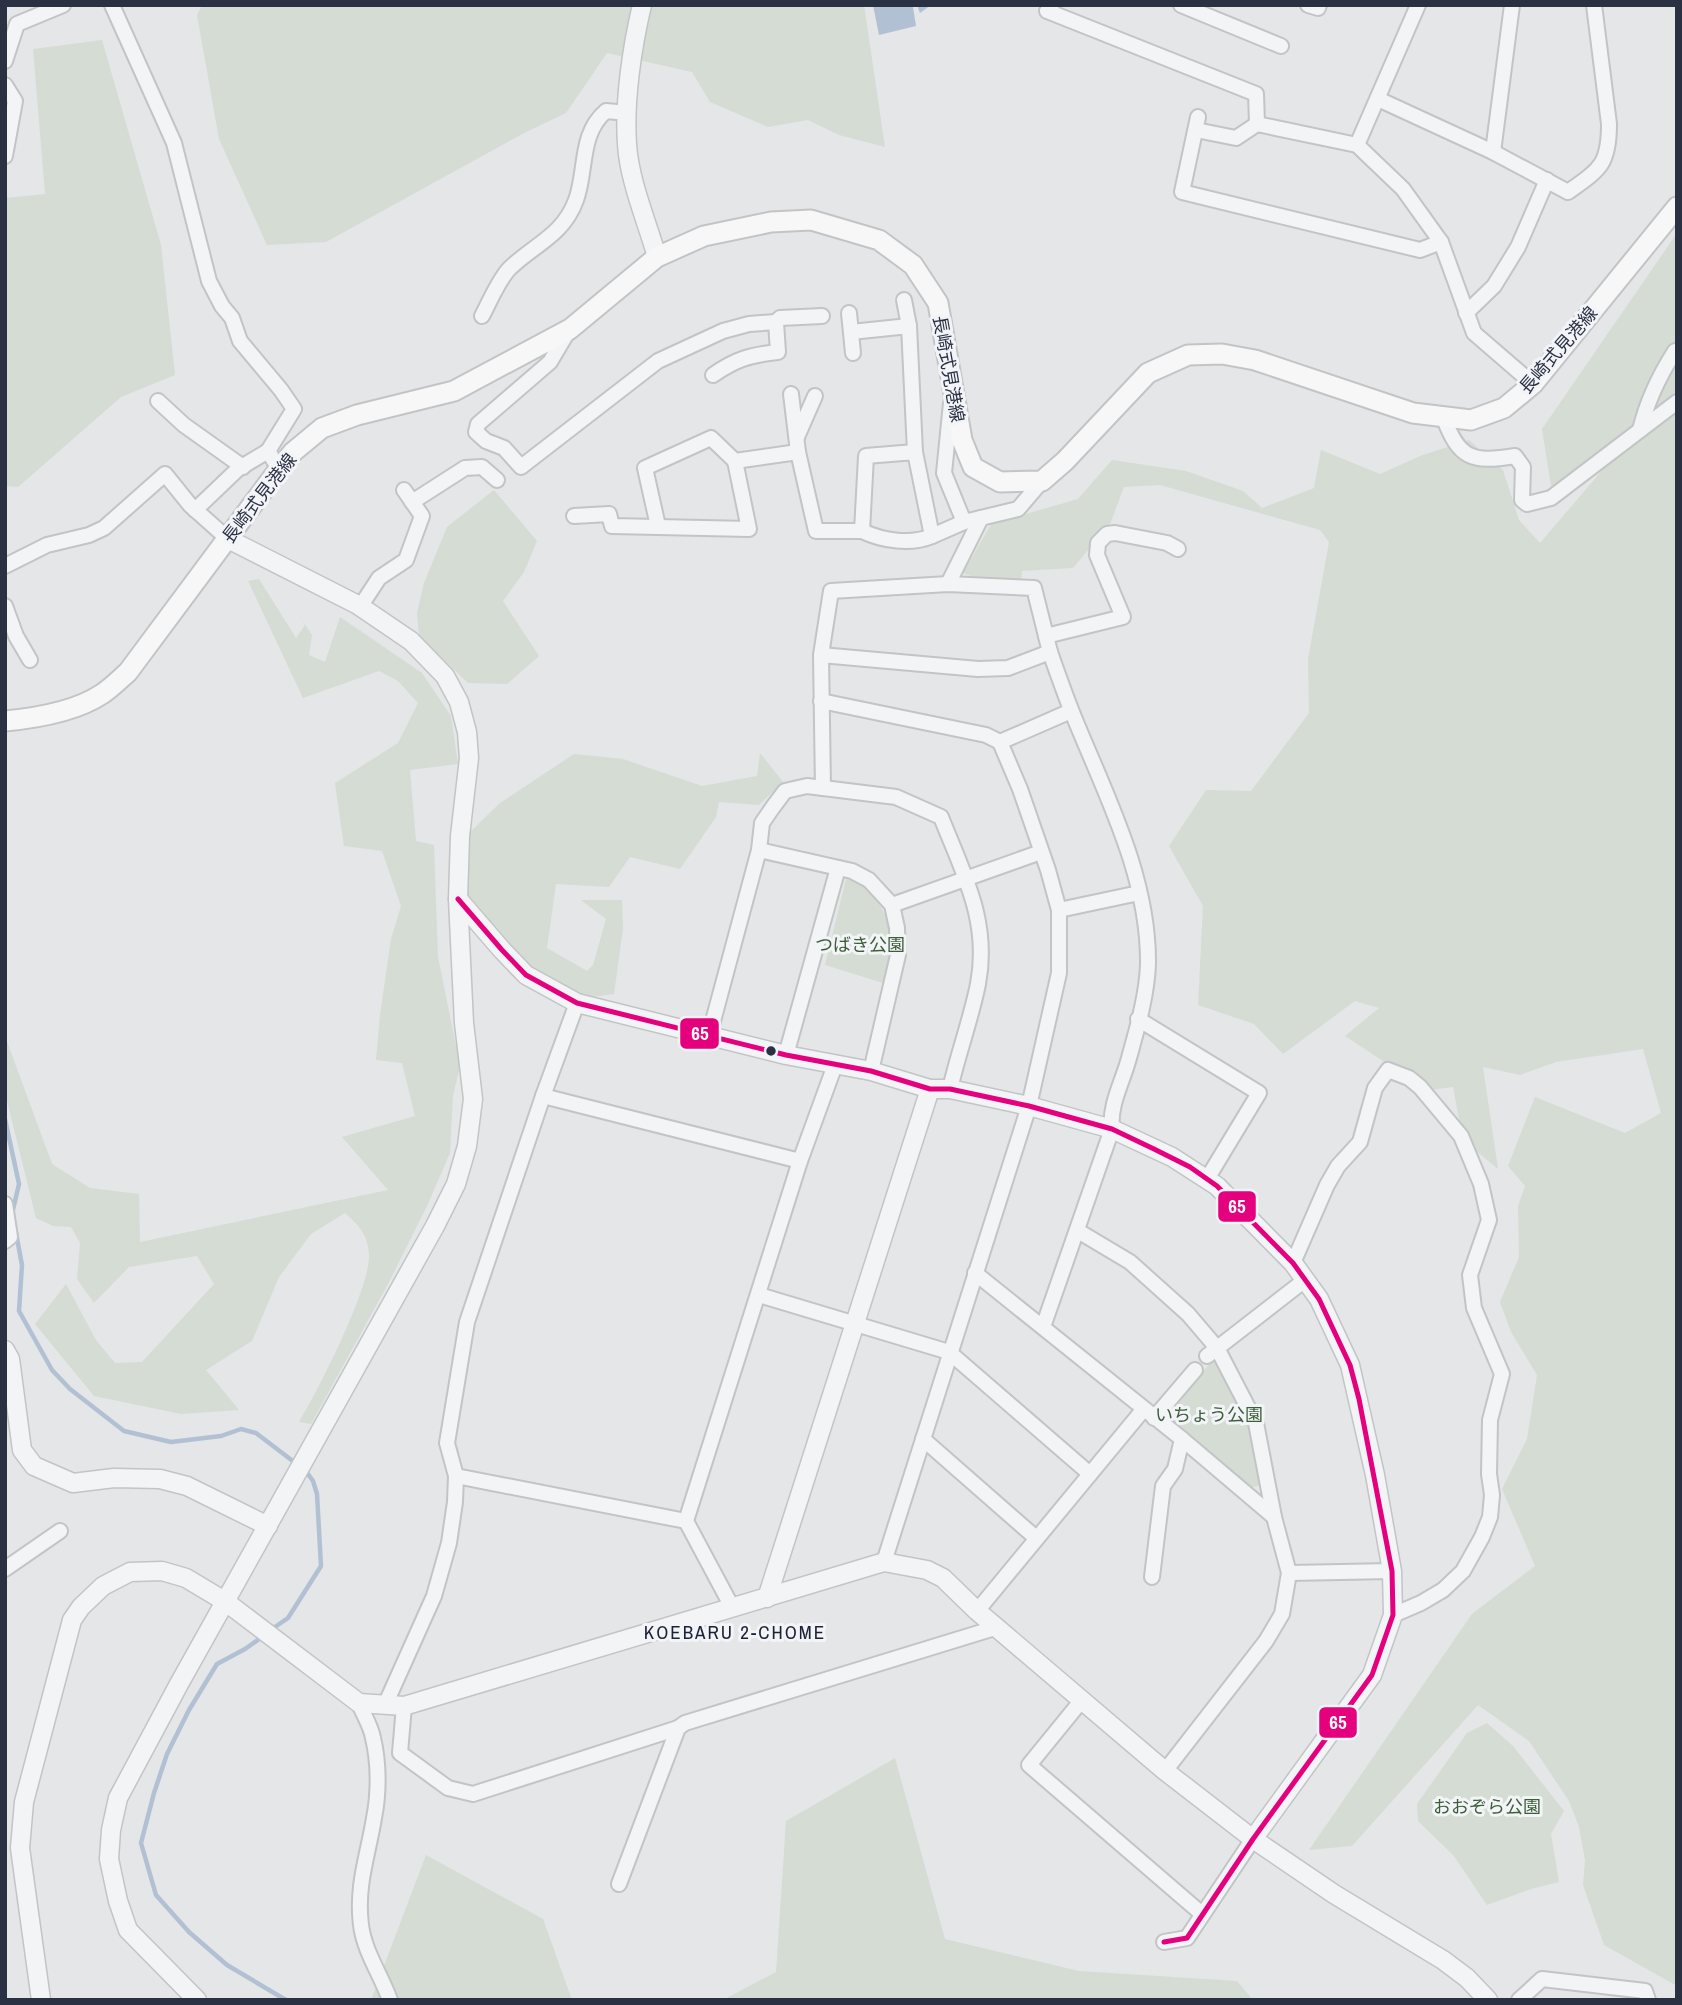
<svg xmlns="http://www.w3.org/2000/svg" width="1682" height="2005" font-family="'Archivo Narrow','Noto Sans JP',sans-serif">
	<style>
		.green { fill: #d4dcd4 }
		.water { fill: #b2c0d3 }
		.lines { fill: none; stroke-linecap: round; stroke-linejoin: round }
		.stream { stroke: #b2c0d3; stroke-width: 4.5 }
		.minor-casing { stroke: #c2c4c6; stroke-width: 18 }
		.tertiary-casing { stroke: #c2c4c6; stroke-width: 21 }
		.secondary-casing { stroke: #c2c4c6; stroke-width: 23 }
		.minor { stroke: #f3f4f6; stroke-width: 14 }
		.tertiary { stroke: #f3f4f6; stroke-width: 18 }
		.secondary { stroke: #f7f7f7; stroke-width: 19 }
		.bus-1-casing { stroke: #f2f4f8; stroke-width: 10 }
		.bus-1 { stroke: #e5007d; stroke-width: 5 }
		.bus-dot { fill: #2a3143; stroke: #f2f4f8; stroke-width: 2.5 }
		.labels { text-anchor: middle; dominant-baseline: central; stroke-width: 6; stroke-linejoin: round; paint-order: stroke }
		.street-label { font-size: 18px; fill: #2a3143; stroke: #f2f4f8 }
		.park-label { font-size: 18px; fill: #3c5e37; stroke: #f2f4f8 }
		.neighbourhood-label { font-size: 19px; letter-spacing: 2px; fill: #1c2233; stroke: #f2f4f8 }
		.line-badge { stroke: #f2f4f8; stroke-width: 2.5 }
		.badge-label { font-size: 19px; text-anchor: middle; font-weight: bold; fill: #fff }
	</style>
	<rect width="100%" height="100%" fill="#e4e6e8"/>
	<g class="green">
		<polygon points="202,5 864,5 885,147 839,135 808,120 768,127 710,102 692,72 607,53 566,113 524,133 326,242 267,245 219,139 197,15"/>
		<polygon points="102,40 161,245 175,375 121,397 18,487 5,486 5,198 45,194 33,49"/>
		<polygon points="1677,233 1677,1986 1604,1945 1583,1885 1585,1860 1579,1827 1569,1801 1529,1741 1478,1705 1352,1846 1309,1850 1472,1614 1535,1566 1502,1489 1527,1439 1537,1375 1511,1332 1500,1302 1519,1257 1518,1206 1525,1186 1508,1166 1535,1097 1625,1133 1661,1113 1643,1049 1556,1062 1520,1075 1483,1067 1498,1169 1463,1140 1453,1087 1415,1092 1409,1078 1345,1036 1379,1008 1355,1001 1283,1054 1254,1024 1198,1005 1203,906 1169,846 1206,790 1251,791 1309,713 1308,659 1329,542 1320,530 1160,485 1124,487 1110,524 1073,568 1022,571 1020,596 963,573 991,524 1078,499 1112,460 1186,471 1243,491 1262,508 1314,488 1321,450 1380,474 1420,456 1469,440 1503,470 1519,520 1540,543 1605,467 1551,486 1542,429"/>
		<polygon points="494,490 537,541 524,572 503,601 539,656 507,684 468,683 419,636 417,613 424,583 447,527"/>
		<path d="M259,579l37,59 9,-13 -9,-14 16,24 -3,20 16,7 15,-45 82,56 29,43 7,48 -48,6 6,71 18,4 4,112 22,109 -7,30 -3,57 -23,53 -39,78 -77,140 -12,-2c19,-31 73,-137 70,-169 -2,-19 -10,-28 -24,-40l-34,21 -32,43 -27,64 -46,29 33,40 -58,4 -87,-18 -59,-72 31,-40 30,56 19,23 27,-1 72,-78 -17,-28 -68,11 -35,36 -17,-24 3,-36 -9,-16 -18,-1 -17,-8 -31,-125v-57l47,128 38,24 49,6 1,48 248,-52 -46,-53 73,-21 -13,-53 -26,-3 4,-45 11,-76 10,-33 -19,-55 -38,-5 -9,-63 63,-40 20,-40 -20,-22 -19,-10 -76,27 -55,-117z"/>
		<polygon points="760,753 783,782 759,805 719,802 716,817 680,869 630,857 609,887 556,884 547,948 587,971 593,965 606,919 581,900 622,900 623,928 614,994 583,998 533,976 511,945 491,941 466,910 468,834 500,803 574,754 623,759 702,786 757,776"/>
		<path d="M846,879c23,3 40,31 45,53 3,17 -3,35 -8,51l-58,-18z"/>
		<polygon points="1214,1359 1221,1366 1248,1424 1261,1485 1249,1488 1164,1415"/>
		<polygon points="1487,1723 1513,1746 1564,1811 1551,1834 1559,1882 1531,1889 1487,1905 1454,1856 1418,1821 1417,1804 1467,1733"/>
		<polygon points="895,1758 945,1939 1079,1971 1237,1981 1253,2000 723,2000 776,1972 786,1821"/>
		<polygon points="426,1855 543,1919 572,2000 371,2000"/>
	</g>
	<polygon class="water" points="873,5 879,7 885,5 931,5 920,13 917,5 913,7 916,26 879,35"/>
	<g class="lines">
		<g class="stream">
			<polyline points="5,1119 19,1184 12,1214"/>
			<polyline points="16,1233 22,1265 19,1311 52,1370 70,1389 124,1431 171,1442 221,1436 241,1429 256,1433 298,1465"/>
			<polyline points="272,1629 288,1618 321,1566 317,1494 313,1481 305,1470"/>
			<polyline points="262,1637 245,1649 217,1664 189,1710 167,1754 154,1793 141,1843 156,1895 189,1932 227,1965 286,2000"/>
		</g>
		<g class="minor-casing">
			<g id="minor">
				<polyline points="112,5 174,143 209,281 222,306 232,318 240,341 281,390 294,409 268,451 279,469"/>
				<polyline points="1052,5 1047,11 1256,94 1257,124 1357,145"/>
				<polyline points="1181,5 1281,46"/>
				<polyline points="1308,5 1318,8 1319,5"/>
				<polyline points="1418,5 1357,145 1403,189 1441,242 1474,333 1533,384"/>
				<polyline points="5,61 17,24 63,5"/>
				<polyline points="5,85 15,101 5,156"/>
				<path d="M1378,99l115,53 75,40c32,-23 41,-27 41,-68l-15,-119"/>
				<polyline points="1198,117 1182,192 1420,250 1441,242"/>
				<polyline points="1196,130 1236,138 1257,124"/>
				<polyline points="1493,152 1512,5"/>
				<polyline points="904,300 909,326"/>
				<polyline points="849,313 853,353"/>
				<polyline points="1466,313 1494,286 1518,247 1547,180"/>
				<path d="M482,316c8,-15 16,-35 27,-47 24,-24 54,-33 67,-69 11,-30 3,-66 30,-89l22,2"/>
				<polyline points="776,322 780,318 822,316"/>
				<path d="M569,330l-19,32 -72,62 -2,8 10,9 18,7 17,19 137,-106 65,-30 26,-7 27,-2 2,30c-28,3 -42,7 -65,23"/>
				<polyline points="851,332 909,326 915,452"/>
				<polyline points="791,394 798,452"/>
				<polyline points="158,401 184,425 243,467"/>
				<polyline points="951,403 944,473 964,522 1018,509 1042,481"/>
				<path d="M1443,416c16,43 28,47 72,40l8,11 -1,33 5,4 24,-6 126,-96"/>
				<path d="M1640,430c7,-29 19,-54 35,-79"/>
				<polyline points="797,437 815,396"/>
				<polyline points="412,502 465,468 482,467 497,480"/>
				<polyline points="195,510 238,469 268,451"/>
				<polyline points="574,516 609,514 612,526 749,529 735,461 798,452 816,531 862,531 866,456 915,452 932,536 964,522"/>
				<polyline points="658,526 645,468 711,438 735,461"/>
				<path d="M862,531c21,10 49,14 70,5"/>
				<polyline points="5,566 47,545 89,535 104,528 165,474 190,505 228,539"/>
				<polyline points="948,584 981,518"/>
				<polyline points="5,606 16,636 30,660"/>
				<polyline points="360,607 379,578 406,560 422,516 404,490"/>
				<polyline points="1046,636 1123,617 1097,555 1098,543 1107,534 1115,533 1167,543 1178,549"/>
				<polyline points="821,655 831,591 948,584 1034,588 1050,652"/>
				<polyline points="821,701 986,735 1000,742 1020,789 1048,870 1059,910 1059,973 1029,1106 884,1562"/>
				<polyline points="1000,742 1071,711"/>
				<path d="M823,788l-2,-133 157,14 30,-1 42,-16c7,20 14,40 22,60 32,80 77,163 76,252 -1,31 -11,65 -19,94 -6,23 -20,47 -17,71l-69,198"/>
				<polyline points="759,850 852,871 869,880 892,905 897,928 898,955 871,1071"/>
				<polyline points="892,905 1041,852"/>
				<polyline points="1059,910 1139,893"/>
				<polyline points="1138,1019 1259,1093 1207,1179"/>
				<path d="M709,1036l50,-186 3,-27 11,-16 12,-16 22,-5 89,11 45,20c22,56 49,104 37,167 -7,35 -20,70 -28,105"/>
				<polyline points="786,1055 838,868"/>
				<polyline points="543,1096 800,1161"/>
				<polyline points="5,1204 10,1237 5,1241"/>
				<polyline points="1078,1231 1130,1262 1188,1314 1217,1348 1256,1423 1274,1517 1289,1573 1282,1614 1266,1641 1165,1771"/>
				<polyline points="1293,1263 1327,1185 1338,1166 1360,1142 1375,1088 1388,1070 1409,1078 1420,1087 1461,1136 1481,1184 1489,1220 1470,1275 1474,1308 1502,1374 1490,1420 1489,1474 1492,1495 1490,1517 1482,1537 1463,1571 1443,1590 1421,1603 1393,1615"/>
				<polyline points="975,1273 1182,1439 1274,1517"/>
				<polyline points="759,1295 949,1352 1090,1474"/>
				<polyline points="1207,1356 1305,1280"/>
				<polyline points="1154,1418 1195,1370"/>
				<polyline points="923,1439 1036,1538"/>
				<polyline points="456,1476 686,1521"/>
				<polyline points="5,1569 60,1531"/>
				<polyline points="1289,1573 1392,1571"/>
				<polyline points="1152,1577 1163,1486 1175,1469 1182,1439"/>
				<polyline points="732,1607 686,1521 800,1161 835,1065"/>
				<polyline points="977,1611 1143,1410"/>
				<polyline points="1082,1700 1029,1765 1202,1914"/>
				<path d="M359,1703c4,11 12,23 14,35 6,25 6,55 1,80 -6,37 -18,68 -13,107 3,26 20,50 29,75"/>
				<polyline points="386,1703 434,1596 449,1543 455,1502 456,1476 447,1443 467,1322 543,1096 577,1003"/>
				<polyline points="404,1706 400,1753 448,1788 473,1794 678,1728 685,1723 998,1627"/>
				<polyline points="619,1884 678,1728"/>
				<polyline points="1164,1942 1187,1938 1253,1839"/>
				<polyline points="1519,2000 1542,1979 1645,1991 1648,2000"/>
			</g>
		</g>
		<g class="tertiary-casing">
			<g id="tertiary">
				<path d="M642,5c-10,42 -18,96 -15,139 2,36 20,78 30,113"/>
				<polyline points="458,899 502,950 526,975 577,1003 786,1055 871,1071 930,1089 950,1089 1029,1106 1112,1129 1172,1157 1217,1186 1293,1263 1319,1299 1350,1365 1375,1475 1392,1571 1393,1615 1372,1675 1253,1839"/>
				<polyline points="5,1350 10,1359 22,1450 34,1466 73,1483 114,1478 160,1479 187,1486 268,1526"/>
				<polyline points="767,1598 930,1089"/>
				<polyline points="41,2000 20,1848 24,1802 72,1620 81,1607 103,1586 130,1572 162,1571 186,1578 226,1602 359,1703 404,1706 884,1562 927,1570 943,1578 977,1611 1165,1771 1253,1839 1334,1894 1443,1960 1467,1978 1488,2000"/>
				<polyline points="197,2000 128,1930 118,1901 109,1859 111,1830 118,1798 179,1684 435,1226 456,1184 467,1146 473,1099 464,1023 458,899 460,836 469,758 467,732 459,702 445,676 411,641 358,605 228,539"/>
			</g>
		</g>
		<g class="secondary-casing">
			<path id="secondary" d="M5,721c32,-3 70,-9 97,-27 9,-6 18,-15 26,-22l151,-203 14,-17 29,-24 35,-13 97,-24 116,-62 87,-72 47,-21 67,-14 40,-2 68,20 34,25 25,38 24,137 11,27 27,15 42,-1 23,-20 83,-88 40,-18 34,-1 33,6 158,53 58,7 33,-12 29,-24 144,-177"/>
		</g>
		<use href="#minor" class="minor"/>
		<use href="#tertiary" class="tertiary"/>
		<use href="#secondary" class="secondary"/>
		<g class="bus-1-casing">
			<polyline id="bus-1" points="458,899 502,950 526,975 577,1003 786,1055 871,1071 930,1089 950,1089 1029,1106 1112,1129 1154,1149 1190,1167 1217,1186 1293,1263 1319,1299 1350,1365 1359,1399 1392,1571 1393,1615 1372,1675 1253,1839 1187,1938 1164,1942"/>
		</g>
		<use href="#bus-1" class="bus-1"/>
	</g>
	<circle class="bus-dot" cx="771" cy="1051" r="6"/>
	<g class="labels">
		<g class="street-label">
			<text transform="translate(1558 350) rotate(-49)">長崎式見港線</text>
			<text transform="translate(949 369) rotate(80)">長崎式見港線</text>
			<text transform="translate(259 498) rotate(-52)">長崎式見港線</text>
		</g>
		<g class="park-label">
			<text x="860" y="944">つばき公園</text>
			<text x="1209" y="1414">いちょう公園</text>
			<text x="1487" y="1806">おおぞら公園</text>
		</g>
		<g class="neighbourhood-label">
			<text x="735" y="1632">KOEBARU 2-CHOME</text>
		</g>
	</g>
	<g class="line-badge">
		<rect x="679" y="1017" width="41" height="33" rx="7" fill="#e5007d"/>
		<rect x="1217" y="1190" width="40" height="33" rx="7" fill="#e5007d"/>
		<rect x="1318" y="1706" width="40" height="33" rx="7" fill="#e5007d"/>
	</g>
	<g class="badge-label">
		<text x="700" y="1040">65</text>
		<text x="1237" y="1213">65</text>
		<text x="1338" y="1729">65</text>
	</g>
	<rect width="1682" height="2005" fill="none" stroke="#2a3143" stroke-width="14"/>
</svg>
